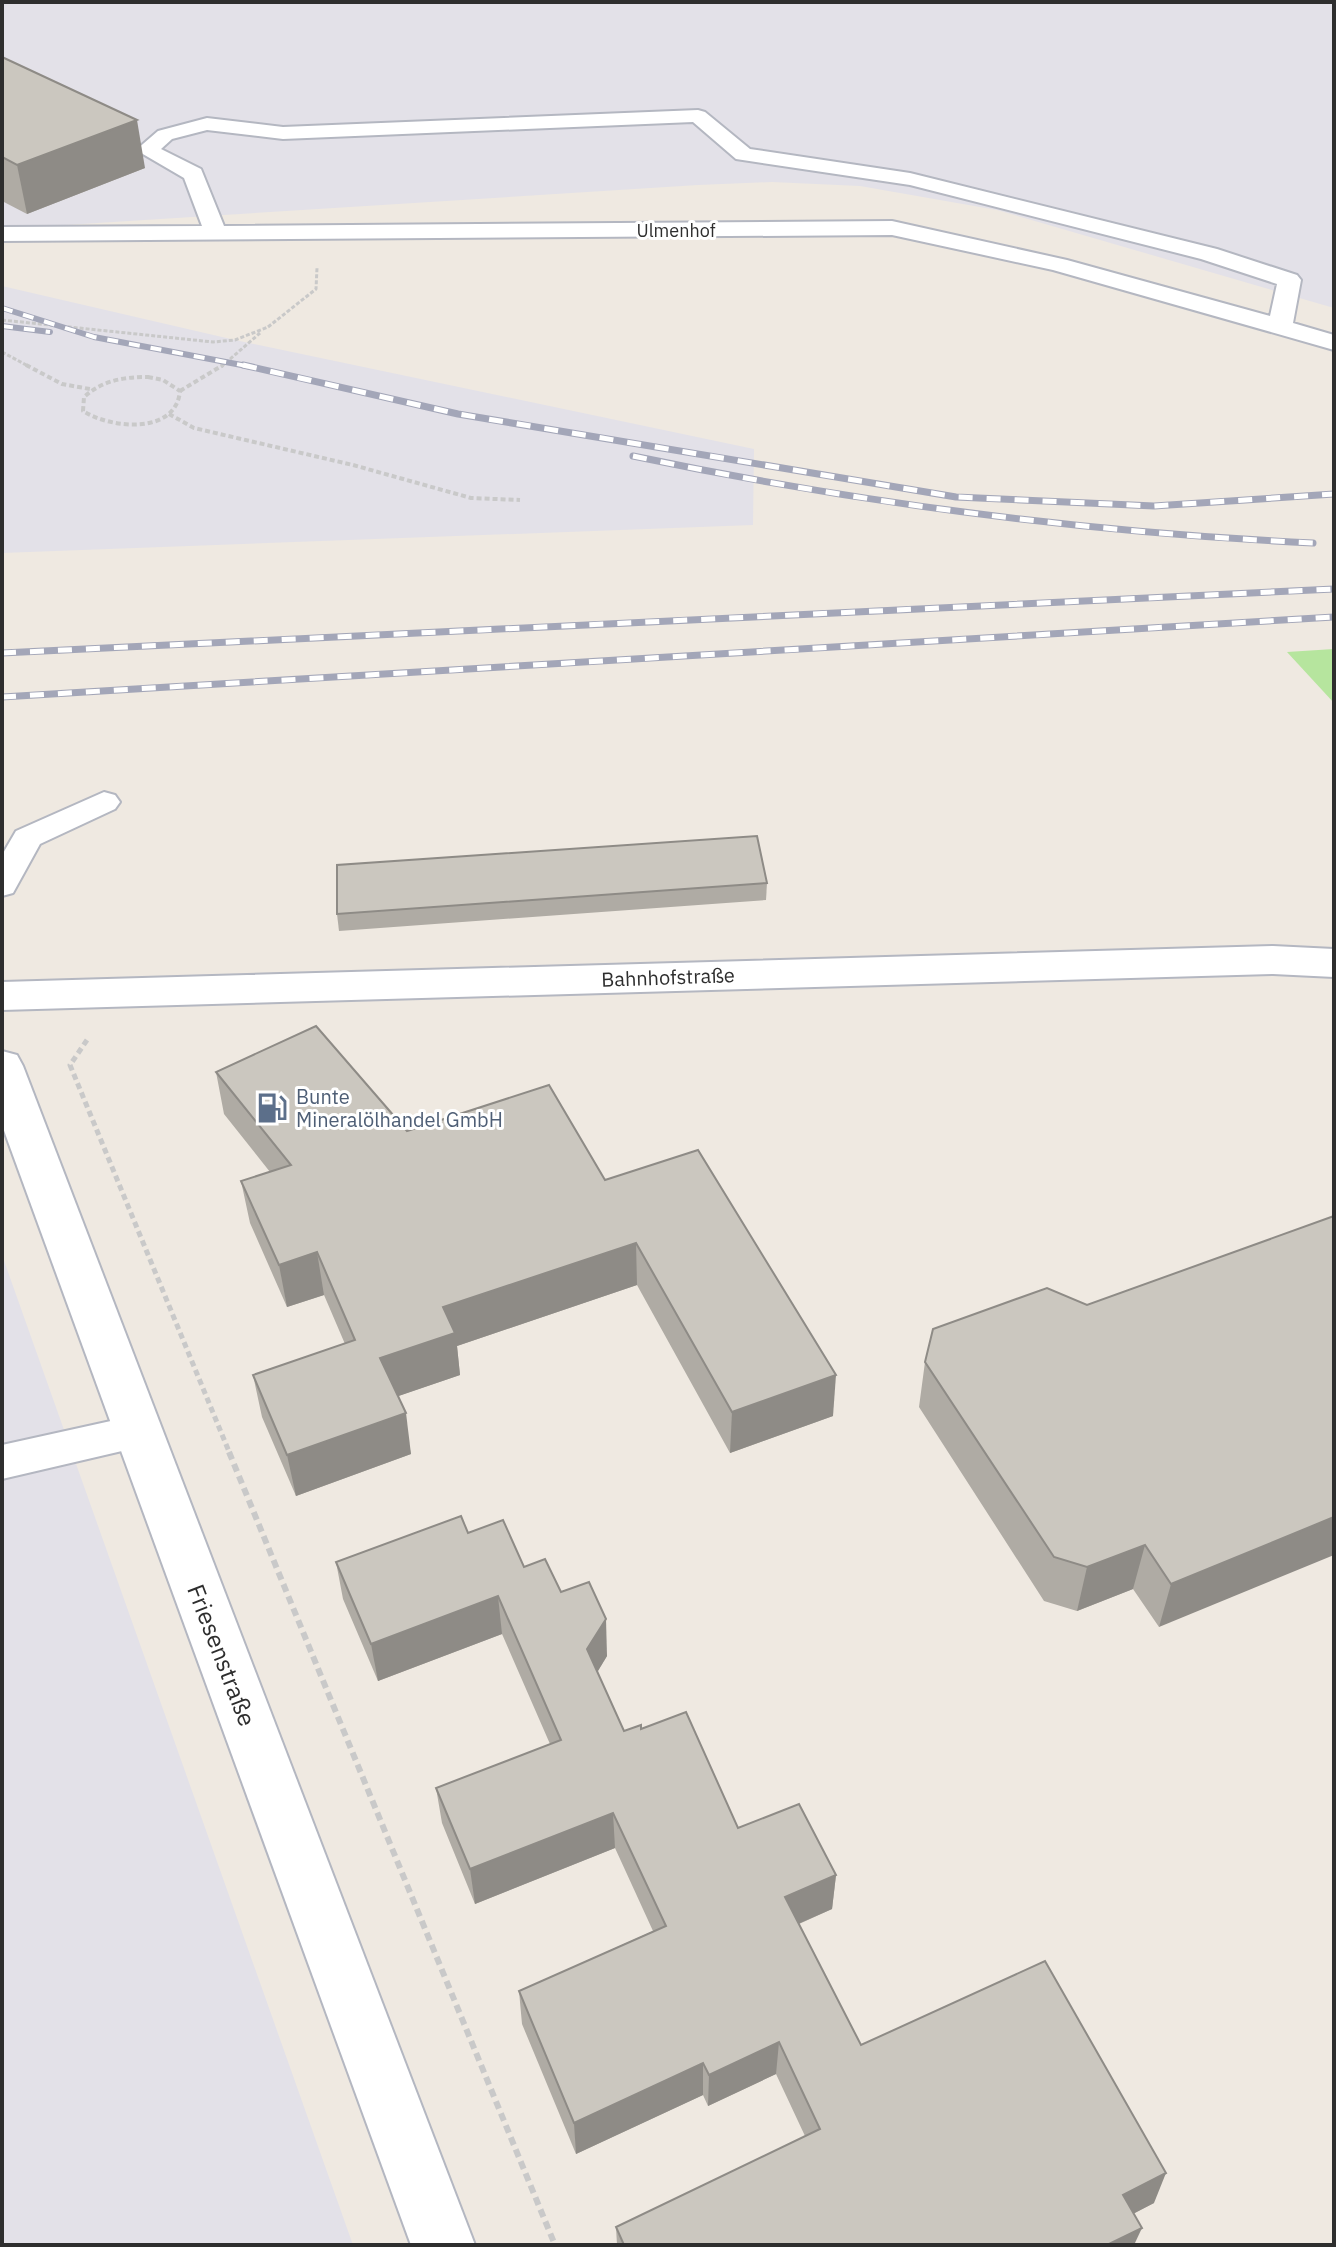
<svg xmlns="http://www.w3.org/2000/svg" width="1336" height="2247" font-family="'IBM Plex Sans',sans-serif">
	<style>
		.industrial { fill: #e3e1e8 }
		.green { fill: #b6e59e }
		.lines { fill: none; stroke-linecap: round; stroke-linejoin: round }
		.lane-casing { stroke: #b4b7c1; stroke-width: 4 }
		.street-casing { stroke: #b4b7c1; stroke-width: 4 }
		.secondary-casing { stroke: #b4b7c1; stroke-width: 4 }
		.path-far3 { stroke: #c9c9c9; stroke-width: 3; stroke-dasharray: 4 2; stroke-linecap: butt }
		.path-far2 { stroke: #c9c9c9; stroke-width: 4; stroke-dasharray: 5 3; stroke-linecap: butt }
		.path-far1 { stroke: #c9c9c9; stroke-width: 5; stroke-dasharray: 6 4; stroke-linecap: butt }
		.path { stroke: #c9c9c9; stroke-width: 6; stroke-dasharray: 8 5; stroke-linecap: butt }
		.lane { fill: #fff; fill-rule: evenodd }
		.street { fill: #fff; fill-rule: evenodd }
		.secondary { fill: #fff; fill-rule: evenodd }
		.rail-far1-casing { stroke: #a3a6b8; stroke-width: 6 }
		.rail-casing { stroke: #a3a6b8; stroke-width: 7 }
		.rail-far1 { stroke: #fff; stroke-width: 4; stroke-dasharray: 11; stroke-linecap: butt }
		.rail { stroke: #fff; stroke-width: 5; stroke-dasharray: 14; stroke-linecap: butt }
		.wall { fill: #afaba4 }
		.shaded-wall { fill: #8e8b86 }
		.building { fill: #cbc7bf; stroke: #8e8b86; stroke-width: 2 }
		.labels { text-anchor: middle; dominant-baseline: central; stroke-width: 6; stroke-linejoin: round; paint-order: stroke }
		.far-street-label { font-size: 18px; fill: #2e2e2e; stroke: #fff }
		.street-label { font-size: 20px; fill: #2e2e2e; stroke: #fff }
		.service-label { font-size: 20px; fill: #4e5e75; stroke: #fff; text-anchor: start }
		.near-street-label { font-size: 24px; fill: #2e2e2e; stroke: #fff }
	</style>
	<rect width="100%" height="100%" fill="#efe9e1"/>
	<g class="industrial">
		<polygon points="2,2 1334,2 1334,308 997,210 860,186 772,182 698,185 2,229"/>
		<polygon points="2,286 235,340 754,449 753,525 2,553"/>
		<polygon points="2,1255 353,2245 2,2245"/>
	</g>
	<polygon class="green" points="1334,649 1334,703 1287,652"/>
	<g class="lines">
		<g class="lane-casing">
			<g id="lane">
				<path d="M698,110l7,2 45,37 160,24 307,76 80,26 4,5 -8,43 41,12v15l-281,-80 -161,-35 -890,6v-14l200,-1 -18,-48 -48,-28 22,-19 49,-13 76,9zM693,122l43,37 174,26 291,74 76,25 -7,32 -203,-56 -175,-39 -668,5 -23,-57 -40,-20 11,-10 35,-9 76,9z"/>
				<polygon points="104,792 115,795 120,802 115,809 40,844 13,893 2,896 2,855 16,831"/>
				<polygon points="138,1415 152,1420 158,1432 152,1444 2,1479 2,1445"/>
			</g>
		</g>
		<g class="street-casing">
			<polygon id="street" points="1273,946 1334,949 1334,977 1273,974 2,1010 2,982"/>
		</g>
		<g class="secondary-casing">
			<polygon id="secondary" points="2,1051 17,1055 23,1066 475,2245 411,2245 2,1125"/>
		</g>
		<g class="path-far3">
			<polyline points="2,320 213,342 235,340 268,327"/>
			<polyline points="268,327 316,289 317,268"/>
			<polyline points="2,352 30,367"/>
			<polyline points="221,367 260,333"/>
		</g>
		<g class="path-far2">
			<polyline points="26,365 62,384 90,389"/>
			<path d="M148,377l15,3 17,11c-4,44 -69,38 -97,20l1,-14c19,-17 40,-20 64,-20z"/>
			<polyline points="180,391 223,365"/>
			<polyline points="169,414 194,428 353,465 471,498 520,500"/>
		</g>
		<polyline class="path-far1" points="87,1040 70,1065 230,1454"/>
		<polyline class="path" points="229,1452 555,2245"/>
		<use href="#lane" class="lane"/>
		<use href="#street" class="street"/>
		<use href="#secondary" class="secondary"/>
		<g class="rail-far1-casing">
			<g id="rail-far1">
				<polyline points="2,308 94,337 252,367"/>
				<polyline points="2,326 50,332"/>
			</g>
		</g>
		<g class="rail-casing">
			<g id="rail">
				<polyline points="243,365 458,414 956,497 1154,506 1334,494"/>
				<path d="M633,456c225,47 450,76 680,87"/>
				<polyline points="2,653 1334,589"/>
				<polyline points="2,697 1334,617"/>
			</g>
		</g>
		<use href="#rail-far1" class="rail-far1"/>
		<use href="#rail" class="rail"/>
	</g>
	<g class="wall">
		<polygon points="2,57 145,168 27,214 2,201"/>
		<polygon points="767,883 766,900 339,931 337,914"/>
		<polygon points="216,1072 407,1131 605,1180 833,1416 730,1453 637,1285 457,1346 460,1375 398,1396 411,1454 296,1496 262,1417 253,1375 345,1344 324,1295 287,1307 250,1223 241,1181 270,1172 224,1114"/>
		<polygon points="1334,1216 1159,1627 1133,1589 1077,1611 1044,1601 919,1407 925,1362 1087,1305"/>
		<polygon points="468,1533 524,1567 561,1592 607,1656 597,1672 624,1731 641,1729 738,1828 836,1875 832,1909 799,1924 861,2045 1154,2203 1134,2213 1134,2245 617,2245 616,2227 805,2136 776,2074 708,2106 703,2095 576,2154 522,2024 519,1991 653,1931 615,1848 475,1904 442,1823 436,1788 550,1744 502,1634 378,1681 343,1599 336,1562"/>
	</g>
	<g class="shaded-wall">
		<polygon points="137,120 145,168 27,214 17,165"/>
		<polygon points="636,1243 637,1285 457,1346 460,1375 387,1400 380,1358 443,1307"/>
		<polygon points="317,1252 324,1295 287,1307 279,1265"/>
		<polygon points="836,1375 833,1416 730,1453 732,1412"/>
		<polygon points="406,1413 411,1454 296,1496 287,1455"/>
		<polygon points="1334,1517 1334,1555 1159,1627 1171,1584"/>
		<polygon points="1145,1545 1133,1589 1077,1611 1087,1567"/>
		<polygon points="498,1596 502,1634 378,1681 371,1644"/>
		<polygon points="606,1619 607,1656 589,1686 587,1649"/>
		<polygon points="613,1813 615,1848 475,1904 470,1869"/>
		<polygon points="836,1875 832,1909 782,1931 785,1897"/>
		<polygon points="779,2042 776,2074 708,2106 709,2075"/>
		<polygon points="703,2063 703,2095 576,2154 574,2123"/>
		<polygon points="1166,2173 1154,2203 1112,2225 1123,2195"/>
		<polygon points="1142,2228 1134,2245 1107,2245"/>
	</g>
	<g class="building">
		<polygon points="2,57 137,120 17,165 2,157"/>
		<polygon points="757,836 767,883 337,914 337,865"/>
		<polygon points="316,1026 407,1131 549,1085 605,1180 698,1150 836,1375 732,1412 636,1243 443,1307 455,1333 380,1358 406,1413 287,1455 253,1375 355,1340 317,1252 279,1265 241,1181 291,1165 216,1072"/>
		<polygon points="1334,1216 1334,1517 1171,1584 1145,1545 1087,1567 1054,1557 925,1362 933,1329 1047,1288 1087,1305"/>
		<polygon points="461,1516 468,1533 503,1520 524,1567 545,1559 561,1592 589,1582 606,1619 587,1649 624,1731 641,1725 641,1729 686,1712 738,1828 799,1804 836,1875 785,1897 861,2045 1045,1961 1166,2173 1123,2195 1142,2228 1107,2245 624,2245 616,2227 820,2129 779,2042 709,2075 703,2063 574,2123 519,1991 666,1926 613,1813 470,1869 436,1788 561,1740 498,1596 371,1644 336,1562"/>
	</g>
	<defs>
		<g id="fuel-bare" transform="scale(2.4)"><path d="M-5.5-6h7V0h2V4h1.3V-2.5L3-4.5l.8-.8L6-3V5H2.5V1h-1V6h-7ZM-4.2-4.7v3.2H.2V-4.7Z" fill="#5c6f8a" stroke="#fff" stroke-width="2.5" paint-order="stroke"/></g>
	</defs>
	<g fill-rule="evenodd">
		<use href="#fuel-bare" x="272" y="1108"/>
	</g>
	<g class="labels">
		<g class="far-street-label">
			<text x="676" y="230">Ulmenhof</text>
		</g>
		<g class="street-label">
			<text transform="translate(668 977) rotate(-2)">Bahnhofstraße</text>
		</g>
		<g class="service-label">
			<text x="296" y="1096">Bunte<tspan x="296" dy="23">Mineralölhandel GmbH</tspan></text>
		</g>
		<g class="near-street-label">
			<text transform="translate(222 1655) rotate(69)">Friesenstraße</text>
		</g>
	</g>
	<rect width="1336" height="2247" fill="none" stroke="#2e2e2e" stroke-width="8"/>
</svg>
